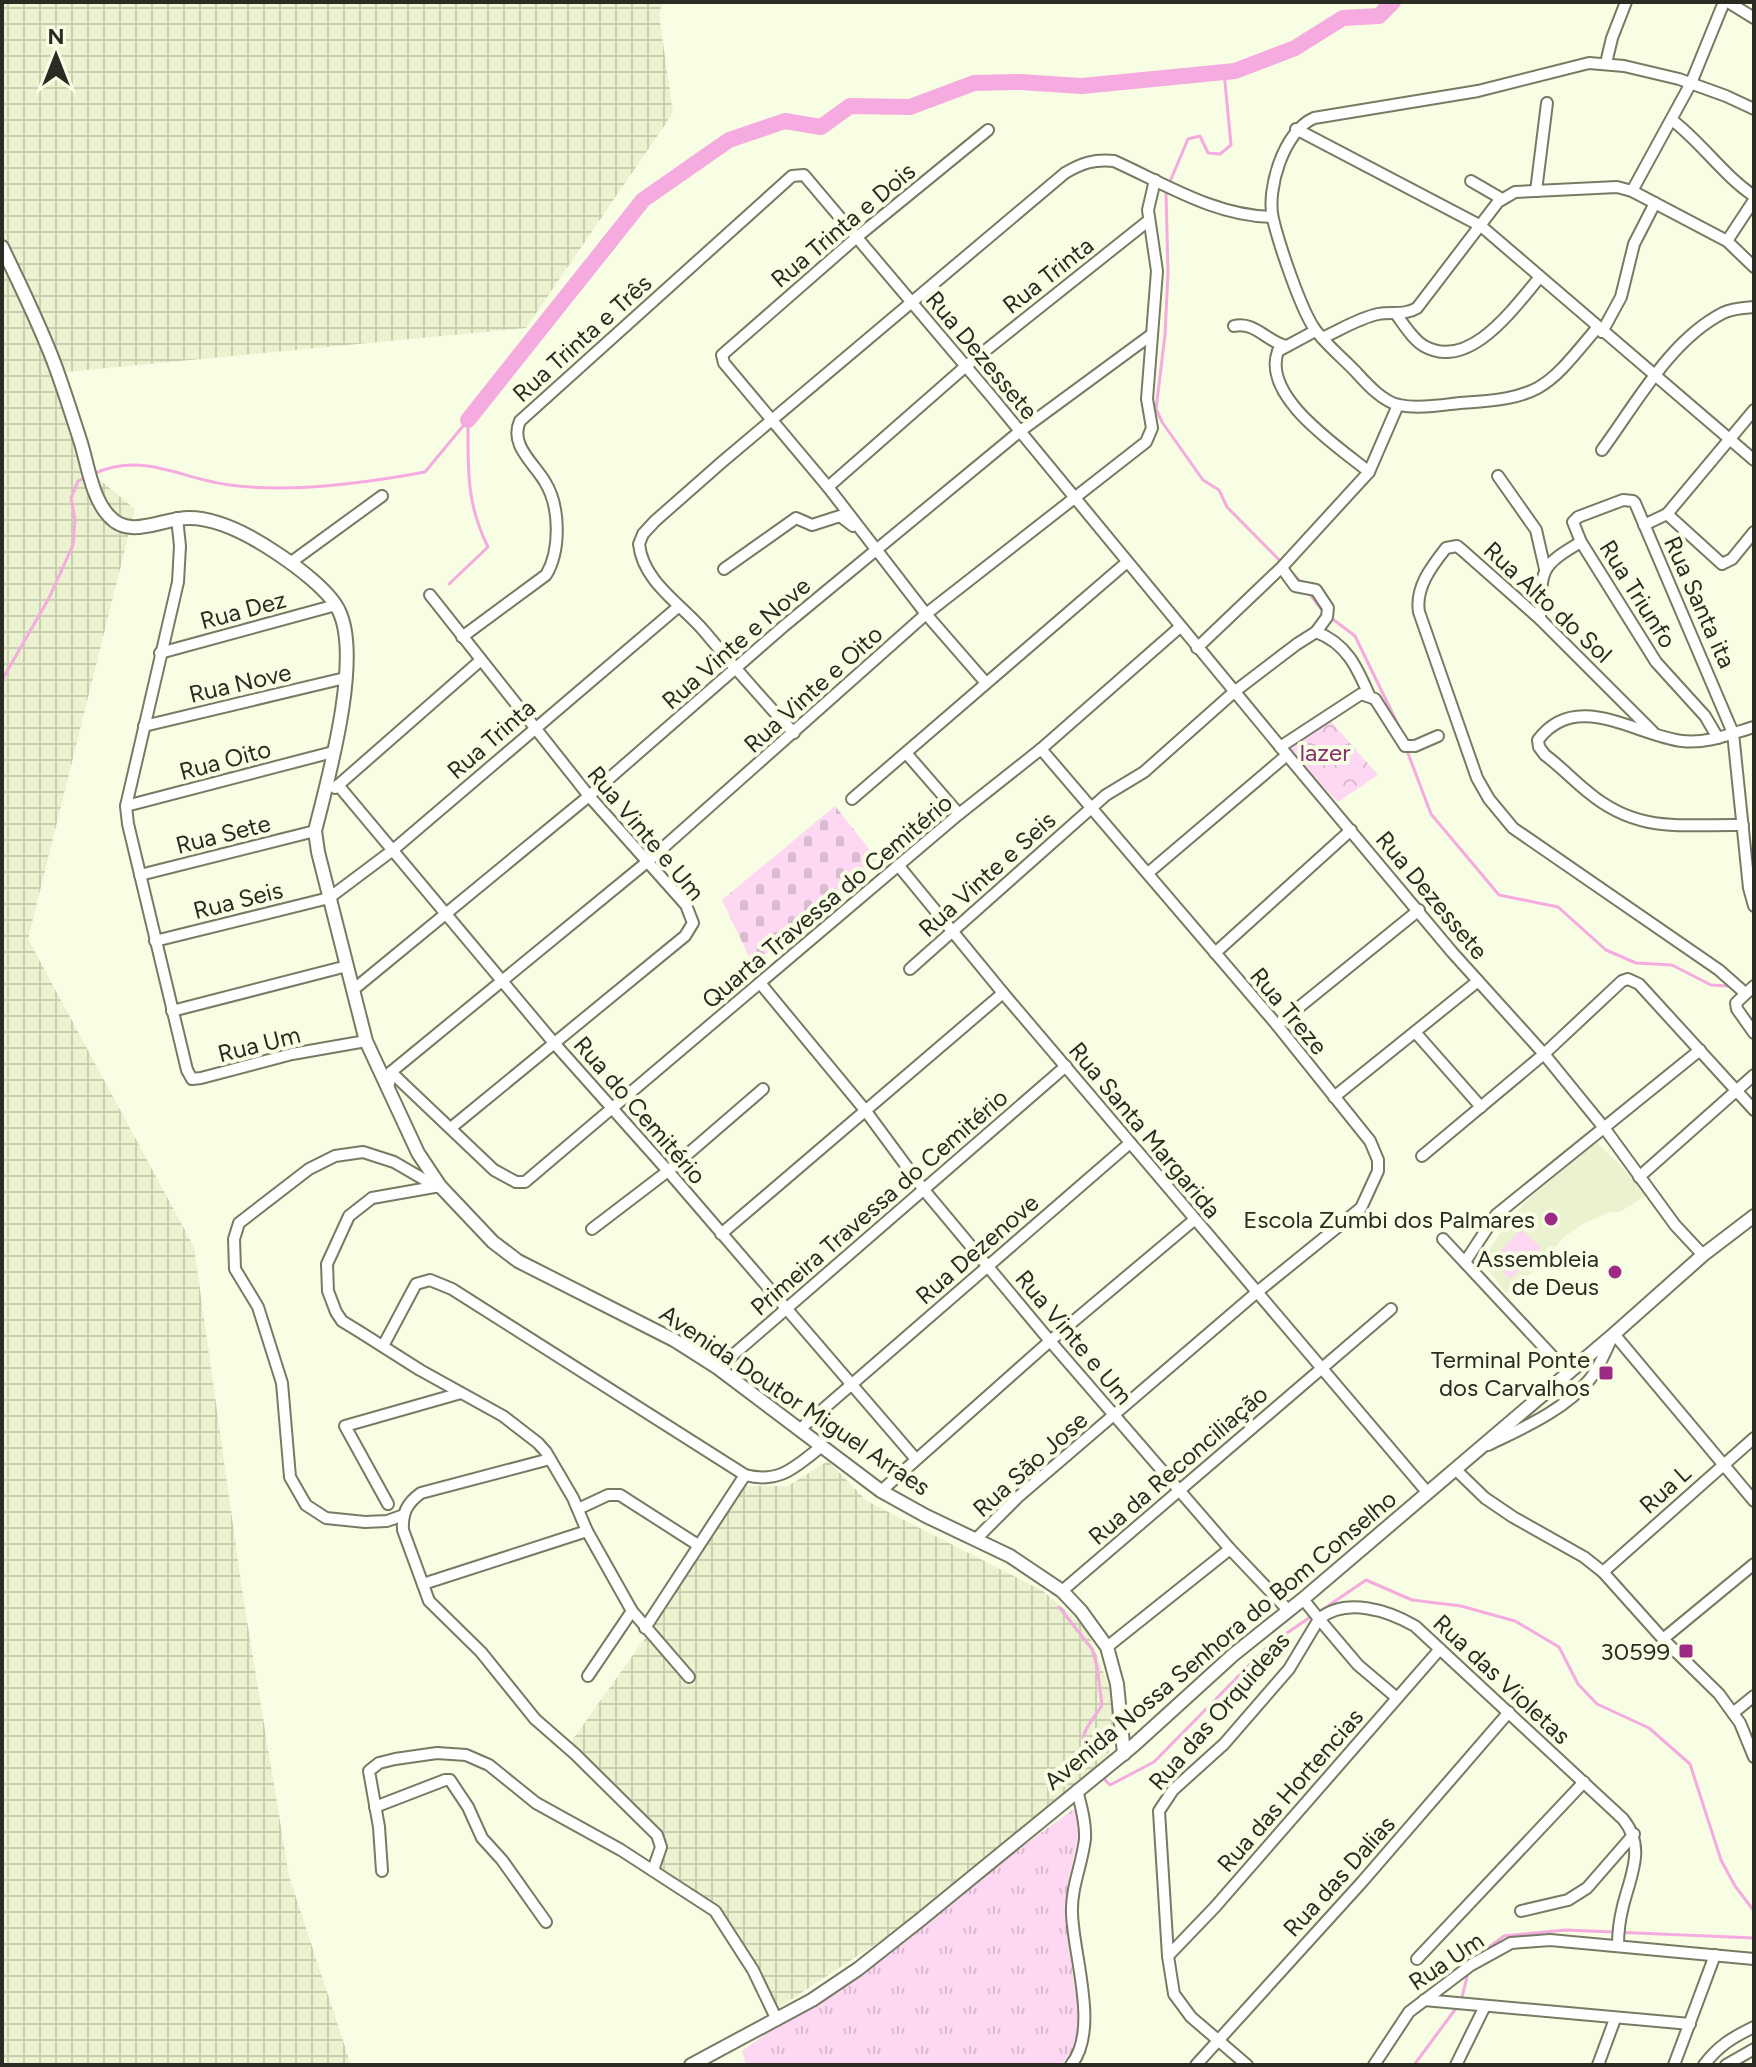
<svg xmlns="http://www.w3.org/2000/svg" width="1756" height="2067" font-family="Figtree,sans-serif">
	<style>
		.built { fill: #eaf2d0 }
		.industrial { fill: url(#industrial-grid) }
		.grass { fill: url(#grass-tufts) }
		.forest { fill: url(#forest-crowns) }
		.cemetery { fill: url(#cemetery-stones) }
		.pitch { fill: #fed8f2 }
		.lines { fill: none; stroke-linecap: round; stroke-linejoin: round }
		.stream { stroke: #f5aae0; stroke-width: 3 }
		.river { stroke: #f5aae0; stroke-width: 16 }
		.minor-casing { stroke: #767b64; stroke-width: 14 }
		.major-casing { stroke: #767b64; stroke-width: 16 }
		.minor { stroke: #fff; stroke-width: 10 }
		.major { stroke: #fff; stroke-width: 12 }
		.poi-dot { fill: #9d2a85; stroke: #f8fee3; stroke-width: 3 }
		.labels { text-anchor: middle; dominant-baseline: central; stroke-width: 8; stroke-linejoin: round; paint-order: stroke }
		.street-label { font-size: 24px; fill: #2a2c23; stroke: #f8fee3 }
		.park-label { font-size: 24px; fill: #842f70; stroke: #f8fee3 }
		.poi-label { font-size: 24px; fill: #2a2c23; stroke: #f8fee3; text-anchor: end }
	</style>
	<defs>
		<pattern id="industrial-grid" width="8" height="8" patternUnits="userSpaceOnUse" patternTransform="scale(2)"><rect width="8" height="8" fill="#eaf2d0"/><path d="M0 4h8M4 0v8" fill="none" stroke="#c9d0b2"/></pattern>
		<pattern id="grass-tufts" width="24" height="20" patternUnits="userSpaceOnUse" patternTransform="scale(2)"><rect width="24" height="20" fill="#fed8f2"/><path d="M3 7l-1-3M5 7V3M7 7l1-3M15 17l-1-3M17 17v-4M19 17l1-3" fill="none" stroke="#dabacf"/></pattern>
		<pattern id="forest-crowns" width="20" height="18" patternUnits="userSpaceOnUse" patternTransform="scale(2)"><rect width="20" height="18" fill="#fed8f2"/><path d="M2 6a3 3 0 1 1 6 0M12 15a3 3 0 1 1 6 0" fill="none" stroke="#dabacf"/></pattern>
		<pattern id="cemetery-stones" width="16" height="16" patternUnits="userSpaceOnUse" patternTransform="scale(2)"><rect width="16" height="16" fill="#fed8f2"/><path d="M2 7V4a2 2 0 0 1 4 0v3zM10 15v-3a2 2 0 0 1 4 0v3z" fill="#dabacf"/></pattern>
	</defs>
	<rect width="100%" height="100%" fill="#f8fee3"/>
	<polygon class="built" points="1597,1142 1648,1194 1620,1212 1609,1212 1583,1224 1565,1236 1533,1272 1506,1293 1481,1261 1513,1215 1532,1196"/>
	<g class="industrial">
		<polygon points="2,2 662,2 659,15 673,113 526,328 55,373 89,471 135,509 28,939 194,1247 243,1596 289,1876 351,2065 2,2065"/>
		<polygon points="828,1461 867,1501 1043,1591 1086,1628 1112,1694 1114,1731 1108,1757 900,1928 775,2010 715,1914 656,1873 661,1847 568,1746 653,1627 744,1486 788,1486"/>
	</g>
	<polygon class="grass" points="1075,1808 1080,1831 1068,1883 1071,1960 1082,2040 1061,2065 746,2065 742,2051"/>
	<polygon class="forest" points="1329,719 1378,775 1338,802 1284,748"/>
	<polygon class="cemetery" points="835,806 877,859 753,965 722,900"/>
	<polygon class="pitch" points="1521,1229 1541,1248 1510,1279 1491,1261"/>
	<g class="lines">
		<g class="stream">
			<polyline points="1224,72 1231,145 1220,154 1208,153 1200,136 1188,139 1166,191 1168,273 1165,335 1156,409 1162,422 1203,480 1219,490 1227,507 1302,583"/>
			<path d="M93,474c51,-23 87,5 137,11 60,8 136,-2 195,-13l43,-52"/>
			<path d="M449,584l39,-37c-22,-44 -20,-79 -20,-127"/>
			<polyline points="1309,593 1321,609"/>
			<polyline points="1334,620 1355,636 1402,733"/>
			<polyline points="2,680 49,598 73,545 75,520 71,498 78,481 86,477"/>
			<polyline points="1406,748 1431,814 1499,895 1558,907 1606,950 1636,963 1672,965 1711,985 1729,986"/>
			<path d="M1059,1607l33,42 5,17 5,39c-15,25 -26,27 -13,58"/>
			<polyline points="1322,1610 1366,1580 1412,1600 1461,1606 1515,1621 1559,1647 1578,1684 1597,1704 1649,1728 1690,1764 1721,1860 1735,1886 1754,1911"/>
			<polyline points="1105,1780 1110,1785 1154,1762 1269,1645 1309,1618"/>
			<polyline points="1473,1959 1504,1936 1566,1930 1754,1938"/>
			<polyline points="1461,2001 1469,1969"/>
			<polyline points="1414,2065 1457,2007"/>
		</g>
		<polyline class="river" points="468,420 643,200 729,140 785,121 821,127 850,106 910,107 974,83 1020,82 1082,86 1235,71 1295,48 1343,18 1379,16 1393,2"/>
		<g class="minor-casing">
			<g id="minor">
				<polyline points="1728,2 1754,18"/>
				<polyline points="1606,63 1612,38 1626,2"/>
				<path d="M1672,120c30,23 51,55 82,76"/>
				<polyline points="1296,129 1481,226 1754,460"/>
				<polyline points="1471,181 1502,199"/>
				<polyline points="1536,191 1547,103"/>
				<polyline points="1632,191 1691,83 1724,2"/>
				<polyline points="1727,241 1754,200"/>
				<path d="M1395,313c8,10 18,27 29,33 46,26 91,-40 116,-69"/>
				<path d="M1234,326c21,-5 33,16 52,20"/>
				<path d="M1597,328c-51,61 -55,70 -137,75 -19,2 -42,6 -61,2 -16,-3 -32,-21 -43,-33 -13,-14 -31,-28 -42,-44 -14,-21 -35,-84 -41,-109 -7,-30 11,-88 41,-101l164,-27 111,-28 35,3 55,13 47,17 28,13"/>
				<path d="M1315,331l-37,20c-17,46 61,96 91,121"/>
				<polyline points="1602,332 1621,297 1634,244 1655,203"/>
				<path d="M1322,338c18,-8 37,-20 56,-24 13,-3 26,2 39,-6l81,-106 17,-10 102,-5 15,4 95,50 27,26"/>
				<path d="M1602,450c34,-46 68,-110 121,-137 10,-5 21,-5 31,-6"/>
				<polyline points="1498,476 1536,530 1545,569"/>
				<polyline points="828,487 966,366 1148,221"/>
				<polyline points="1667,514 1722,564 1732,559 1754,532"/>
				<polyline points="177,518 180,546 178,582 126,806 128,824 187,1070 192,1079 201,1078 292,1054 366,1041"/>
				<polyline points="1644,525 1667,514 1754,410"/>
				<polyline points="290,563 382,496"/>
				<polyline points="1282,568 1295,586 1316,590 1328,608 1327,617 1316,632"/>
				<polyline points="724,569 796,518 812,525 840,516 853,526"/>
				<polyline points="430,595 589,796 686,905 693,923 685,936 452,1127"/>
				<path d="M1540,619c2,-49 -2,-52 41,-77"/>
				<path d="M462,637l84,-62c15,-25 14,-69 -1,-93 -11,-19 -36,-37 -25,-61l272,-245 12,-1 187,221 296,359 165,197 92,102 61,75 70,96 28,30"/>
				<polyline points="1197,648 1282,567 1369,472 1398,405"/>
				<polyline points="160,653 336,605"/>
				<polyline points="986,683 926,614 828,487 724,363 722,355 857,237 988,130"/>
				<polyline points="144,726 345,678"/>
				<path d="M1653,732l-113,-113 -78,-69 -5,-4 -11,2c-15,19 -31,40 -27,64l58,166 12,21 24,29 206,142 26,23"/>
				<path d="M794,733c-31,-33 -61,-67 -90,-102 -23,-27 -61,-49 -65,-87l4,-10 12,-13 67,-59 343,-289c17,-10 29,-14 49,-12 51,23 101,55 158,56"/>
				<polyline points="1718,738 1705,716 1656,662 1581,542 1573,522 1578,517 1623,500 1633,501 1635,503 1733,733 1749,888 1754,906"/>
				<polyline points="1280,747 1361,694 1375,699 1405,746 1415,746 1438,736"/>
				<polyline points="906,753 959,814"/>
				<polyline points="338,785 554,1043 668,1171 915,1458"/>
				<polyline points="335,788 481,660"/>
				<polyline points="852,799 1126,563"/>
				<polyline points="126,806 333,752"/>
				<path d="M1743,825c-62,-1 -105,9 -155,-33 -15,-12 -28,-26 -43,-37l-6,-8 -1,-7c38,-51 97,-5 144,1 25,3 48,-7 72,-14"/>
				<polyline points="898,865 1003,993 1427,1492"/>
				<polyline points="1148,873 1287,755"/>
				<polyline points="140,875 315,831"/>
				<polyline points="155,941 329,898 393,850 678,607"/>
				<polyline points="1215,953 1351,830"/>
				<path d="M910,969l196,-174 38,-23 90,-80 63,-48 19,-12c30,11 41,35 53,63"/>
				<polyline points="760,983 865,1110 924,1190 1050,1341 1230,1549 1289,1611"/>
				<polyline points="1754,986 1736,1003 1737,1009 1754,1033"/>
				<polyline points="353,990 589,796 784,626 1019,432 1151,335"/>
				<polyline points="172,1011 347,966"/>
				<polyline points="1277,1025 1419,910"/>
				<polyline points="1415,1032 1481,1107"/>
				<polyline points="391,1072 494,1170 516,1182 525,1182 959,814 1041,749 1180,627"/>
				<polyline points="388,1089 391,1072 647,862 926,614 1146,442 1152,428 1147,399 1157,271 1148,210 1155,180"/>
				<polyline points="1334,1097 1478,981"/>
				<polyline points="1422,1156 1544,1054 1622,981 1628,979 1639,984 1754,1110"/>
				<polyline points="1639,1177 1754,1075"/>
				<polyline points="440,1186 372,1198 349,1216 327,1264 328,1291 336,1312 342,1321 360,1332 420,1370 503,1416 538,1443 546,1452 573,1498 587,1531 632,1611 689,1677"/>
				<polyline points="592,1229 668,1171 763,1089"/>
				<polyline points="721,1234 1003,993"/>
				<polyline points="1443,1239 1568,1373"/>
				<polyline points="1465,1262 1496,1215 1700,1050"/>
				<path d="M383,1346l33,-62 14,-4 22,9 293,186c35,9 50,-8 77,-29"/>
				<polyline points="718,1368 1066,1066"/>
				<polyline points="799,1430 1130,1143"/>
				<path d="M1488,1445c35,-17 77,-35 102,-66 10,-12 16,-30 24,-45l140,167"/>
				<path d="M550,1459l-129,34c-14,10 -19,20 -18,37l26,71 52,51 54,67 40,35 82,81 4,12 -8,23"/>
				<polyline points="1455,1469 1485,1498 1513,1517 1584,1557 1603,1572 1663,1639 1719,1694 1740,1723 1754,1757"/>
				<polyline points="881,1491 1050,1341 1194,1220"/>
				<polyline points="388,1504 345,1426 461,1393"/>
				<polyline points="578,1509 608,1495 620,1495 698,1545"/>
				<polyline points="404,1515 387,1521 365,1522 326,1518 306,1505 290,1477 282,1383 258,1307 235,1269 234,1239 239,1223 309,1169 335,1156 363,1152 394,1162 437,1187"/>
				<polyline points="976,1539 1018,1497 1256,1293 1361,1208 1378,1171 1378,1160 1370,1141 1277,1025 1041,749"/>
				<polyline points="1603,1572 1754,1438"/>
				<polyline points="423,1584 587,1531"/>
				<polyline points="1062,1591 1391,1309"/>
				<polyline points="645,1628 745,1475"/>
				<polyline points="1663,1639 1754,1564"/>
				<polyline points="1107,1647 1230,1549"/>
				<polyline points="588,1676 632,1611"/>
				<path d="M1397,1698l-39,-33 -39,-46c27,-22 68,-9 96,7l208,193c23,28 8,55 0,87 -3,12 -5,25 -5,39"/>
				<polyline points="1733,1713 1754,1696"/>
				<polyline points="375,1807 445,1780 450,1780 468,1807 482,1838 502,1860 546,1922"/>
				<polyline points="382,1871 379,1827 369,1771 379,1763 395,1759 437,1753 466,1755 489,1765 536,1803 621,1850 715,1911 753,1970 777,2020"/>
				<polyline points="1521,1911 1568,1900 1587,1888 1634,1834"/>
				<polyline points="1168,1956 1215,1907 1440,1649"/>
				<polyline points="1417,1959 1584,1782"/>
				<polyline points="1424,2000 1690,2024"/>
				<path d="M1071,2065c29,-35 2,-110 1,-152 -1,-26 10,-48 13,-74 1,-16 -4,-33 -8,-49"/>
				<polyline points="1196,2065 1362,1882 1509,1712"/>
				<polyline points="1247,2065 1191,2017 1174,1994 1168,1956 1159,1811 1173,1790 1224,1744 1289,1669 1319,1619 1303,1599"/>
				<polyline points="1374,2065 1409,2012 1471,1965 1511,1943 1550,1940 1754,1959"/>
				<polyline points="1456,2065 1485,2006"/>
				<polyline points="1598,2065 1615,2019"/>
				<polyline points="1674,2065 1715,1955"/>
				<path d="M1704,2065c14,-19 29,-28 50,-38"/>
				<polyline points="1726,2065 1754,2049"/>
			</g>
		</g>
		<g class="major-casing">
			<g id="major">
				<path d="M2,247c19,40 39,80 54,121 9,25 17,50 25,75 7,23 11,55 28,73 21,24 53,2 80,2 31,0 64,19 89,36 18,12 52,37 61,57 23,48 -11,168 -24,220l3,21 48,189 52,112 22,33 53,56 25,19 156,79 44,28 163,123 45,25 84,40 52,35 19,20 26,36 10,37 7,70"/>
				<polyline points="691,2065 812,2000 858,1969 920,1920 1134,1745 1233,1655 1303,1599 1614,1334 1703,1255 1754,1216"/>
			</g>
		</g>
		<use href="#minor" class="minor"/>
		<use href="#major" class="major"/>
	</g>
	<g class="poi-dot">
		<circle cx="1551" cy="1219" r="8"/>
		<circle cx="1615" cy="1272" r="8"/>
		<rect x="1598" y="1365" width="16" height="16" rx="4"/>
		<rect x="1678" y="1643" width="16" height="16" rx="4"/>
	</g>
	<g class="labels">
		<g class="street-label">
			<text transform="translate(843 225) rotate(-40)">Rua Trinta e Dois</text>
			<text transform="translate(1048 275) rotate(-38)">Rua Trinta</text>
			<text transform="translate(582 338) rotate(-42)">Rua Trinta e Três</text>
			<text transform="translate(982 355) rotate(50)">Rua Dezessete</text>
			<text transform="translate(1638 594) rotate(58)">Rua Triunfo</text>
			<text transform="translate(1548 602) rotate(43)">Rua Alto do Sol</text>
			<text transform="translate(1700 602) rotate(66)">Rua Santa ita</text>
			<text transform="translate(243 610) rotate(-15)">Rua Dez</text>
			<text transform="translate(736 643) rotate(-41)">Rua Vinte e Nove</text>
			<text transform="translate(240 683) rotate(-13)">Rua Nove</text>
			<text transform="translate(813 689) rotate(-42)">Rua Vinte e Oito</text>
			<text transform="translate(491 739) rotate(-41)">Rua Trinta</text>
			<text transform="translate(225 760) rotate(-15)">Rua Oito</text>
			<text transform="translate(646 833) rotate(50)">Rua Vinte e Um</text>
			<text transform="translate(223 834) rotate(-14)">Rua Sete</text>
			<text transform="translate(987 874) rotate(-42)">Rua Vinte e Seis</text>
			<text transform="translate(1432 895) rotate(50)">Rua Dezessete</text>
			<text transform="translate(238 900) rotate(-14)">Rua Seis</text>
			<text transform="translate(827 901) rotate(-40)">Quarta Travessa do Cemitério</text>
			<text transform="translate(1289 1011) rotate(50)">Rua Treze</text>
			<text transform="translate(259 1044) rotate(-14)">Rua Um</text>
			<text transform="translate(640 1110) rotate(49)">Rua do Cemitério</text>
			<text transform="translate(1145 1130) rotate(50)">Rua Santa Margarida</text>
			<text transform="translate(879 1202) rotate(-41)">Primeira Travessa do Cemitério</text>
			<text transform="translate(977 1249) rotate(-41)">Rua Dezenove</text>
			<text transform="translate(1074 1337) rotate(50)">Rua Vinte e Um</text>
			<text transform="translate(795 1400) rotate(34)">Avenida Doutor Miguel Arraes</text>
			<text transform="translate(1030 1464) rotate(-42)">Rua São Jose</text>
			<text transform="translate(1178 1465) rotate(-41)">Rua da Reconciliação</text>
			<text transform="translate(1665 1489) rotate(-42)">Rua L</text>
			<text transform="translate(1220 1640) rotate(-40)">Avenida Nossa Senhora do Bom Conselho</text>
			<text transform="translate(1502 1679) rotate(43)">Rua das Violetas</text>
			<text transform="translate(1219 1711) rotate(-49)">Rua das Orquideas</text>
			<text transform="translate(1290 1790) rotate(-49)">Rua das Hortencias</text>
			<text transform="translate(1339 1876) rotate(-48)">Rua das Dalias</text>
			<text transform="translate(1446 1961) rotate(-34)">Rua Um</text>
		</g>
		<g class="park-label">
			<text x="1325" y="752">lazer</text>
		</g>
		<g class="poi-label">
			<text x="1535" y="1219">Escola Zumbi dos Palmares</text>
			<text x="1599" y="1258">Assembleia<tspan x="1599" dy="28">de Deus</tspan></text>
			<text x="1590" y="1359">Terminal Ponte<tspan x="1590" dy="28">dos Carvalhos</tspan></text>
			<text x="1670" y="1651">30599</text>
		</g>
	</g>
	<rect width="1756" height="2067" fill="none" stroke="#2a2c23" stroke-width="8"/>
	<g transform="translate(56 56)" stroke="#f8fee3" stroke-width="6" paint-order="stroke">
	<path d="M0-6L14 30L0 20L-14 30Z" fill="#2a2c23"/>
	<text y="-12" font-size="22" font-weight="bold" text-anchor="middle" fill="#2a2c23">N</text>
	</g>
</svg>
